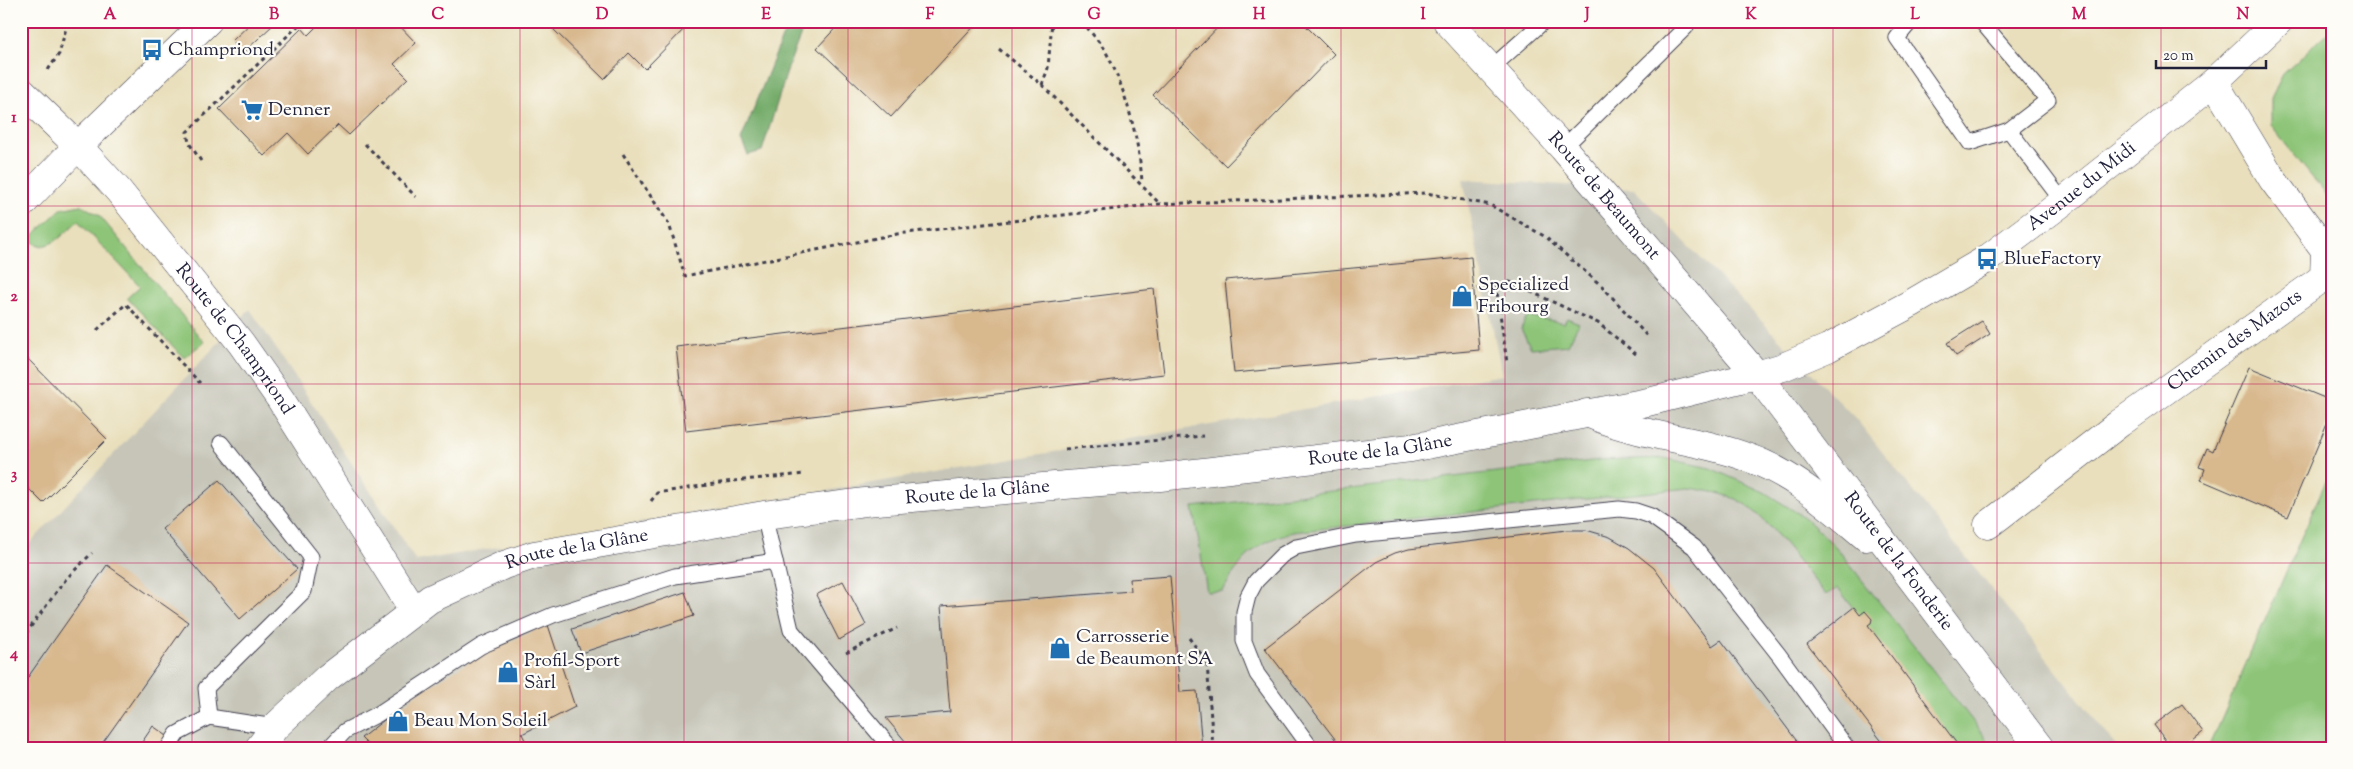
<svg xmlns="http://www.w3.org/2000/svg" width="2353" height="769" font-family="'Sorts Mill Goudy',serif">
	<style>
		.industrial { fill: #c6c5b8 }
		.green { fill: #8dc478; stroke: #58735a }
		.forest { fill: #72aa68; stroke: #4a6652 }
		.building { fill: #d8b88d }
		.lines { fill: none; stroke-linecap: round; stroke-linejoin: round }
		.lane-casing { stroke: #403e4e; stroke-width: 17 }
		.street-casing { stroke: #403e4e; stroke-width: 29 }
		.secondary-casing { stroke: #403e4e; stroke-width: 29 }
		.path { stroke: #403e4e; stroke-width: 3; stroke-dasharray: 4 4; stroke-linecap: butt }
		.lane { stroke: #fff; stroke-width: 15 }
		.street { stroke: #fff; stroke-width: 28 }
		.secondary { stroke: #fff; stroke-width: 28 }
		.grid { fill: none; stroke: #c2185b; stroke-width: 1; stroke-opacity: 0.55 }
		.labels { text-anchor: middle; dominant-baseline: central; stroke-width: 4.5; stroke-linejoin: round; paint-order: stroke }
		.poi-label { font-size: 19px; fill: #22223b; stroke: #fdfcf7; text-anchor: start }
		.street-label { font-size: 19px; fill: #22223b; stroke: #fdfcf7 }
		.neatline { fill: none; stroke: #c2185b; stroke-width: 2 }
		.grid-label { font-size: 16px; text-anchor: middle; font-weight: bold; fill: #c2185b }
	</style>
	<rect width="100%" height="100%" fill="#fdfcf7"/>
	<filter id="ink" filterUnits="userSpaceOnUse"><feTurbulence type="fractalNoise" baseFrequency=".02" numOctaves="2"/><feDisplacementMap in="SourceGraphic" scale="10" xChannelSelector="R" yChannelSelector="G"/><feConvolveMatrix kernelMatrix="1 2 1 2 8 2 1 2 1" color-interpolation-filters="sRGB"/></filter>
	<filter id="wash" filterUnits="userSpaceOnUse"><feTurbulence type="fractalNoise" baseFrequency=".0096" numOctaves="4" result="noise"/><feDisplacementMap in="SourceGraphic" scale="20" xChannelSelector="R" yChannelSelector="G"/><feGaussianBlur stdDeviation="1.12" result="paint"/><feColorMatrix in="noise" values="0 0 0 0 0 0 0 0 0 0 0 0 0 0 0 0 0 1.4 0 .05"/><feComposite in="paint" operator="in"/></filter>
	<g filter="url(#wash)">
		<rect width="100%" height="100%" fill="#e9dfbc"/>
		<polygon class="industrial" points="1463,179 1634,189 1856,419 2118,748 21,748 21,553 250,309 416,561 1502,375"/>
		<g class="green">
			<polygon points="2332,29 2332,202 2271,126 2271,98 2283,74"/>
			<path d="M81,205l18,10 105,127 -20,16 -57,-60 13,-12 -62,-65c-13,11 -22,25 -40,25l-9,-7 32,-30z"/>
			<polygon points="1527,316 1564,323 1567,318 1579,323 1568,345 1531,348 1521,329"/>
			<path d="M1664,458l46,10 54,24 40,25 32,30 158,201h-35l-121,-160 -12,7c-20,-24 -58,-77 -83,-92 -17,-10 -36,-12 -55,-15l-395,44c-37,10 -52,26 -70,59l-16,1 -14,-85 407,-47z"/>
			<polygon points="2332,467 2332,748 2209,748"/>
		</g>
		<polygon class="forest" points="789,21 806,21 790,62 762,151 748,155 741,140"/>
		<g id="blocks">
			<g class="building">
				<polygon points="253,21 272,21 274,24 243,53 232,41"/>
				<polygon points="322,21 395,21 416,43 394,64 408,78 349,135 338,125 308,154 288,133 264,156 219,109 302,28 308,35"/>
				<polygon points="555,21 692,21 645,69 629,53 604,79 550,26"/>
				<polygon points="842,21 979,21 891,117 817,48"/>
				<polygon points="1224,21 1301,21 1334,54 1226,166 1153,95"/>
				<polygon points="1471,257 1479,350 1234,373 1225,280"/>
				<polygon points="1154,289 1164,374 686,431 676,347"/>
				<polygon points="1982,321 1990,334 1956,356 1947,343"/>
				<polygon points="21,352 107,439 43,503 21,481"/>
				<polygon points="2249,367 2332,401 2332,411 2288,517 2201,480 2205,469 2199,467 2207,448 2213,451"/>
				<polygon points="219,480 297,569 240,619 162,529"/>
				<polygon points="1567,530 1586,530 1610,537 1629,548 1654,568 1712,646 1721,640 1802,748 1342,748 1265,648 1376,562 1395,553 1409,549"/>
				<polygon points="107,565 188,622 99,748 21,748 21,687"/>
				<polygon points="1170,576 1180,692 1197,691 1202,748 911,748 886,718 950,712 941,606 1131,591 1130,579"/>
				<polygon points="843,581 866,625 839,640 816,595"/>
				<polygon points="685,592 694,616 581,653 572,629"/>
				<polygon points="1854,607 1860,615 1865,611 1872,619 1871,623 1868,625 1960,748 1887,748 1807,644"/>
				<polygon points="548,625 575,707 522,734 527,744 521,748 371,748 361,738 420,692 485,652"/>
				<polygon points="2182,704 2203,732 2183,748 2171,748 2154,725"/>
				<polygon points="153,726 184,748 138,748"/>
			</g>
		</g>
	</g>
	<g filter="url(#ink)">
		<use href="#blocks" fill-opacity="0" stroke="#403e4e" stroke-width="1"/>
		<g class="lines">
			<g class="lane-casing">
				<g id="lane">
					<polyline points="1911,21 1897,38 1970,143 2009,130 2048,100 1981,21"/>
					<polyline points="1490,69 1544,21"/>
					<polyline points="2009,130 2063,202"/>
					<polyline points="1563,148 1686,27 1681,21"/>
					<polyline points="764,515 791,630 891,748"/>
					<polyline points="209,717 206,688 304,591 311,557 221,443"/>
					<polyline points="168,748 177,734 209,717 275,727"/>
					<polyline points="329,748 345,731 378,714 481,646 553,615 675,576 775,561"/>
					<polyline points="1311,748 1257,674 1244,641 1244,612 1248,596 1256,581 1282,555 1296,547 1356,535 1619,509 1636,511 1651,516 1694,547 1779,655 1847,748"/>
				</g>
			</g>
			<g class="street-casing">
				<g id="street">
					<path id="s1" d="M1447,21l116,127 194,227"/>
					<path id="s2" d="M21,91l57,55 40,44 123,153 40,57 133,211"/>
					<polyline points="21,205 78,146 208,21"/>
					<path id="s3" d="M1988,525l132,-102 204,-146 1,-27 -52,-70 -59,-98"/>
				</g>
			</g>
			<g class="secondary-casing">
				<g id="secondary">
					<path id="s4" d="M1757,375l283,373"/>
					<path d="M1587,413c12,5 23,10 36,13 41,13 85,16 126,32 45,16 81,49 117,79"/>
					<path id="s5" d="M259,748l16,-21 52,-49 103,-79 74,-34 30,-10 230,-40 101,-13 295,-25 251,-29 237,-46 109,-27 26,-8 45,-19 84,-45 75,-44 76,-57 151,-120 65,-61"/>
				</g>
			</g>
			<g class="path">
				<path d="M1082,21c8,11 19,22 26,35 18,34 32,88 34,127"/>
				<polyline points="999,49 1042,85 1160,204"/>
				<polyline points="48,70 59,54 68,21"/>
				<polyline points="1042,85 1048,68 1052,21"/>
				<polyline points="365,144 416,197"/>
				<polyline points="623,154 669,224 685,276 897,234 1160,204 1426,193 1490,205 1544,236 1603,287 1647,336"/>
				<polyline points="201,161 189,143 187,132 303,21"/>
				<polyline points="1496,285 1507,363"/>
				<polyline points="1477,289 1510,282 1598,323 1636,354"/>
				<polyline points="97,330 126,304 200,383"/>
				<polyline points="1065,449 1203,436"/>
				<polyline points="651,501 657,493 733,481 805,474"/>
				<polyline points="1189,638 1207,662 1213,748"/>
				<polyline points="21,640 66,579 92,553"/>
				<polyline points="846,653 897,628"/>
			</g>
			<use href="#lane" class="lane"/>
			<use href="#street" class="street"/>
			<use href="#secondary" class="secondary"/>
		</g>
	</g>
	<path class="grid" d="M192,21v727M356,21v727M520,21v727M684,21v727M848,21v727M1012,21v727M1176,21v727M1341,21v727M1505,21v727M1669,21v727M1833,21v727M1997,21v727M2161,21v727M21,206h2311M21,384h2311M21,563h2311"/>
	<defs>
		<g id="bus-bare" transform="scale(1.725)"><path d="M-5-6H5V4H4V6H2V4H-2V6H-4V4H-5ZM-3.5-4V0h7V-4ZM-3.5 1.2v1.5H-2V1.2ZM2 1.2v1.5H3.5V1.2Z" fill="#1f6fb2" stroke="#fdfcf7" stroke-width="2.5" paint-order="stroke"/></g>
		<g id="supermarket-bare" transform="scale(1.725)"><path d="M-6-5.5h2.5l.6 2H6L4.5 2H-2.5L-4.4-4H-6ZM-1.5 3.2a1.3 1.3 0 1 0 .1 0ZM3 3.2a1.3 1.3 0 1 0 .1 0Z" fill="#1f6fb2" stroke="#fdfcf7" stroke-width="2.5" paint-order="stroke"/></g>
		<g id="shop-bare" transform="scale(1.725)"><path d="M-5-2.5h2.3a2.7 3.5 0 0 1 5.4 0H5L5.5 6h-11ZM-1.5-2.5h3a1.5 2.3 0 0 0-3 0Z" fill="#1f6fb2" stroke="#fdfcf7" stroke-width="2.5" paint-order="stroke"/></g>
	</defs>
	<g fill-rule="evenodd">
		<use href="#bus-bare" x="152" y="50"/>
		<use href="#supermarket-bare" x="252" y="110"/>
		<use href="#bus-bare" x="1987" y="259"/>
		<use href="#shop-bare" x="1462" y="296"/>
		<use href="#shop-bare" x="1060" y="648"/>
		<use href="#shop-bare" x="508" y="672"/>
		<use href="#shop-bare" x="398" y="721"/>
	</g>
	<g class="labels">
		<g class="poi-label">
			<text x="168" y="50">Champriond</text>
			<text x="268" y="110">Denner</text>
			<text x="2004" y="259">BlueFactory</text>
			<text x="1478" y="285">Specialized<tspan x="1478" dy="22">Fribourg</tspan></text>
			<text x="1076" y="637">Carrosserie<tspan x="1076" dy="22">de Beaumont SA</tspan></text>
			<text x="524" y="661">Profil-Sport<tspan x="524" dy="22">Sàrl</tspan></text>
			<text x="414" y="721">Beau Mon Soleil</text>
		</g>
		<g class="street-label">
			<text stroke="none"><textPath href="#s5" startOffset="1956">Avenue du Midi</textPath></text>
			<text stroke="none"><textPath href="#s1" startOffset="235">Route de Beaumont</textPath></text>
			<text stroke="none"><textPath href="#s2" startOffset="328">Route de Champriond</textPath></text>
			<text stroke="none"><textPath href="#s3" startOffset="308">Chemin des Mazots</textPath></text>
			<text stroke="none"><textPath href="#s5" startOffset="1194">Route de la Glâne</textPath></text>
			<text stroke="none"><textPath href="#s5" startOffset="789">Route de la Glâne</textPath></text>
			<text stroke="none"><textPath href="#s5" startOffset="384">Route de la Glâne</textPath></text>
			<text stroke="none"><textPath href="#s4" startOffset="234">Route de la Fonderie</textPath></text>
		</g>
	</g>
	<rect width="2353" height="769" fill="none" stroke="#fdfcf7" stroke-width="55"/>
	<path d="M2156 60v8h110v-8" fill="none" stroke="#22223b" stroke-width="2.5"/>
	<text x="2163" y="60" font-size="15" fill="#22223b" stroke="#fdfcf7" stroke-width="4" paint-order="stroke">20 m</text>
	<rect x="28" y="28" width="2298" height="714" class="neatline"/>
	<g class="grid-label">
		<text x="110" y="19">A</text>
		<text x="274" y="19">B</text>
		<text x="438" y="19">C</text>
		<text x="602" y="19">D</text>
		<text x="766" y="19">E</text>
		<text x="930" y="19">F</text>
		<text x="1094" y="19">G</text>
		<text x="1259" y="19">H</text>
		<text x="1423" y="19">I</text>
		<text x="1587" y="19">J</text>
		<text x="1751" y="19">K</text>
		<text x="1915" y="19">L</text>
		<text x="2079" y="19">M</text>
		<text x="2243" y="19">N</text>
		<text x="14" y="122">1</text>
		<text x="14" y="301">2</text>
		<text x="14" y="479">3</text>
		<text x="14" y="658">4</text>
	</g>
</svg>
